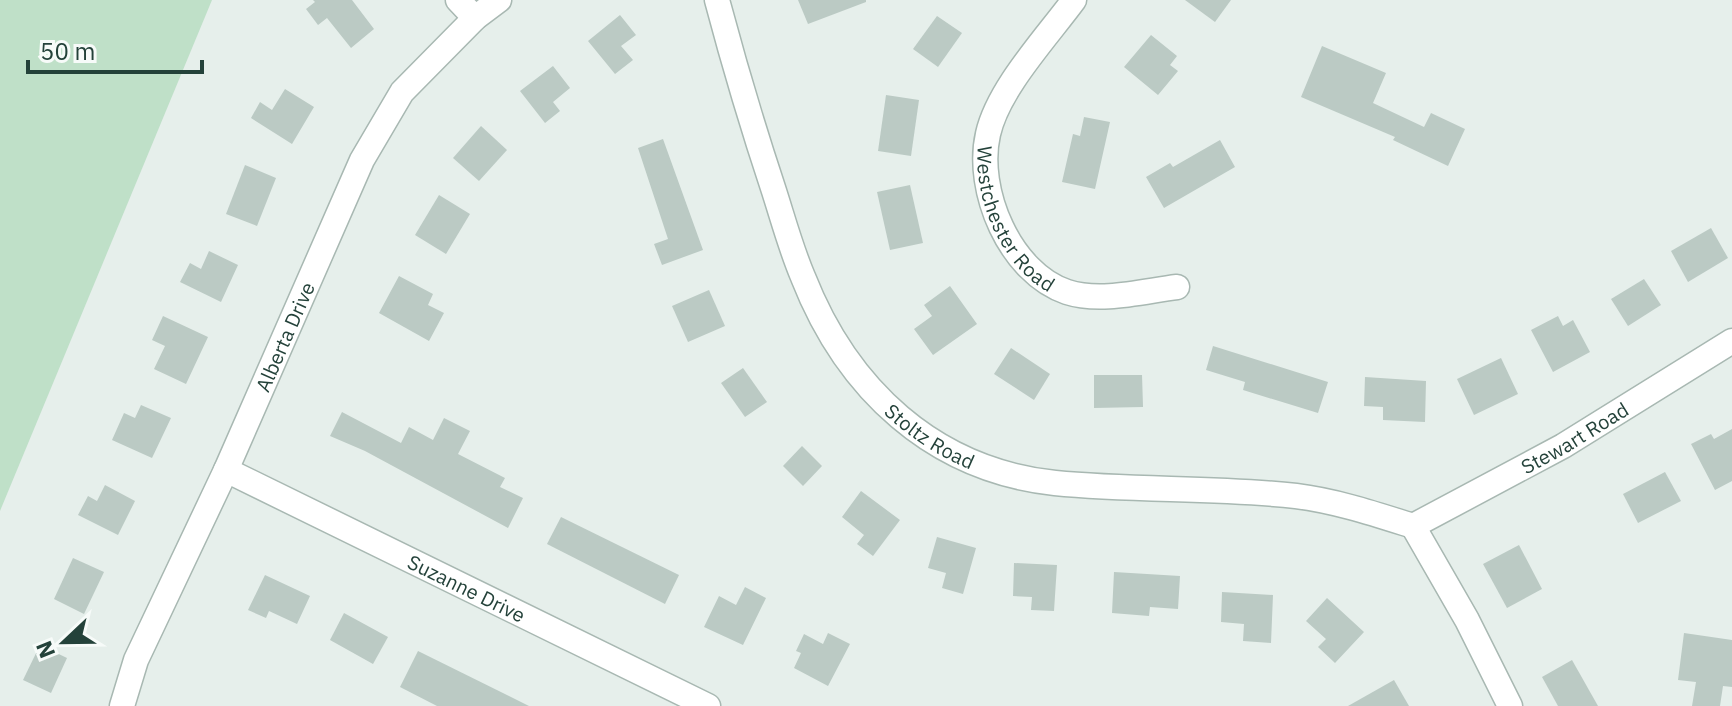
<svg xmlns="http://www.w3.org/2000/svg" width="1732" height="706" font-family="'IBM Plex Sans',sans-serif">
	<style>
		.green { fill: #bfe0c8 }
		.building { fill: #bbcac4 }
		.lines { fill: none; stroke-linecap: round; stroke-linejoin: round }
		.minor-casing { stroke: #a8b8b2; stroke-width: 27 }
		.minor { stroke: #fff; stroke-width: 24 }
		.labels { text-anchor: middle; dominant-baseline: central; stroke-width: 8; stroke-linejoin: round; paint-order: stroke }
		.street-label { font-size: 20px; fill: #24423a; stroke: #f7fbf9 }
	</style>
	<rect width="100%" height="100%" fill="#e6efeb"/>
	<polygon class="green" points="0,0 212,0 0,511"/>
	<g class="building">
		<polygon points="313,0 352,0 374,29 351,48 327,18 318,25 306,9 315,2"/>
		<polygon points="798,0 866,0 866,2 808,24"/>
		<polygon points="1185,0 1231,0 1215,22"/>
		<polygon points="620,15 636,35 621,46 633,60 615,74 588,41"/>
		<polygon points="937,16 962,33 938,67 913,49"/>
		<polygon points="1151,35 1177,56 1170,65 1178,71 1158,95 1124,67"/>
		<polygon points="1322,46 1386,73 1373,103 1424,127 1431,113 1465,129 1448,166 1393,140 1395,137 1301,97"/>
		<polygon points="553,66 570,88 553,102 560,111 545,123 520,91"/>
		<polygon points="285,89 314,107 292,144 251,118 260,102 272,110"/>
		<polygon points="886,95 919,100 911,156 878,151"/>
		<polygon points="1084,117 1110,122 1095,189 1062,182 1073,134 1080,136"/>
		<polygon points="481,126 507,150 479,181 453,158"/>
		<polygon points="663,139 703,250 662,265 654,244 668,239 638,148"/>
		<polygon points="1220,140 1235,167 1164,208 1146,177 1170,163 1173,167"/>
		<polygon points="245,165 276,178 257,226 226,214"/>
		<polygon points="910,185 923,243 890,250 877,192"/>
		<polygon points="439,195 470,214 446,254 415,235"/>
		<polygon points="1711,228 1728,258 1688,282 1671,251"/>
		<polygon points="209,251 238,265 221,302 180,282 190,263 201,269"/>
		<polygon points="399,276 433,294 428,305 444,313 429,341 379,313"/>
		<polygon points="1644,279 1661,305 1628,326 1611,299"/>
		<polygon points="950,286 977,324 933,355 914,329 932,316 924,305"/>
		<polygon points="709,290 725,326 688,342 672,306"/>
		<polygon points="163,316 208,337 186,384 154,369 165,346 152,340"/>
		<polygon points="1558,316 1563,326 1573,320 1590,352 1553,372 1531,330"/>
		<polygon points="1213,346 1328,382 1318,413 1243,390 1245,382 1206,370"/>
		<polygon points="1011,348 1050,374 1034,400 994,374"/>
		<polygon points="1501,358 1518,394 1474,415 1457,379"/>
		<polygon points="743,368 767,402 745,417 721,383"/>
		<polygon points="1094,375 1142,375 1143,407 1094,408"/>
		<polygon points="1365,377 1426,381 1425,422 1383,420 1383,407 1364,406"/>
		<polygon points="141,405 171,418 152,458 112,440 124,413 135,418"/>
		<polygon points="342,412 401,443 409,427 433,440 444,418 470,431 458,454 505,478 500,487 523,498 508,528 365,451 330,436"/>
		<polygon points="1732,429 1732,481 1715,490 1691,444 1711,434 1714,439"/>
		<polygon points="802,446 822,466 803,486 783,466"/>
		<polygon points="1665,472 1681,501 1638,523 1623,494"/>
		<polygon points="105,485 135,501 118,535 78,515 88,496 97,501"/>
		<polygon points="861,491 900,520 873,556 857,544 864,535 842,517"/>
		<polygon points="561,517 679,575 665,604 547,544"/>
		<polygon points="937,537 976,548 963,594 942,588 946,573 928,568"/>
		<polygon points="1519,545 1542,589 1507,608 1483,564"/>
		<polygon points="73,558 104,572 84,614 54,599"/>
		<polygon points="1014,563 1057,565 1054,611 1031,610 1032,597 1013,596"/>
		<polygon points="1114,572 1180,576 1178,609 1150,607 1149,616 1112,613"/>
		<polygon points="265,575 310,596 297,624 269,611 266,618 248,610"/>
		<polygon points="745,587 766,598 743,645 704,627 719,596 736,605"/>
		<polygon points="1222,592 1273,595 1271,643 1243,641 1244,624 1221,622"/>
		<polygon points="1327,598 1364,632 1335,663 1318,647 1326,639 1306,621"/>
		<polygon points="344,613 388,637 373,664 330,640"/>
		<polygon points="828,633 850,644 828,686 794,668 801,653 796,651 804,634 823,644"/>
		<polygon points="1684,633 1732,640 1732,687 1723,686 1720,706 1692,706 1696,682 1678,680"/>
		<polygon points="40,645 67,658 51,693 23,680"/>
		<polygon points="418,651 529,706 437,706 400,687"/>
		<polygon points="1572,660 1598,706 1558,706 1542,677"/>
		<polygon points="1394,680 1409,706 1348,706"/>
	</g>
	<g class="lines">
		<g class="minor-casing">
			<g id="minor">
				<polyline points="458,0 475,18"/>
				<path id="s1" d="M717,0c17,64 36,128 57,191 9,28 17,58 29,86 44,112 130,193 252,206 80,8 161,4 241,13 40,5 79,18 117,30"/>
				<path id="s2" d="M1074,0c-28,38 -76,89 -86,134 -13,56 22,139 79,158 34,11 77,-1 110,-5"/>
				<path id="s3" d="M226,470l482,236"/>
				<path id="s4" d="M1413,526l150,-80 169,-105"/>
				<polyline points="1413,526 1467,620 1510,706"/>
				<path id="s5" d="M122,706l14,-46 90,-190 136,-310 40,-68 73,-74 24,-18"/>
			</g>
		</g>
		<use href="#minor" class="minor"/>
	</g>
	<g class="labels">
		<g class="street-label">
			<text stroke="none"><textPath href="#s2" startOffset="254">Westchester Road</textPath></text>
			<text stroke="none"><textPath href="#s5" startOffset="404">Alberta Drive</textPath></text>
			<text stroke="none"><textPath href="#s1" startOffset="498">Stoltz Road</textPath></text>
			<text stroke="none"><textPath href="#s4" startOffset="184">Stewart Road</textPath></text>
			<text stroke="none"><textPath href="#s3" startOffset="268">Suzanne Drive</textPath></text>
		</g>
	</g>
	<g transform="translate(64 642) rotate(248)" stroke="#f7fbf9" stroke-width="6" paint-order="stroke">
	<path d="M0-6L14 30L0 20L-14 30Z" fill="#24423a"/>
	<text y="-12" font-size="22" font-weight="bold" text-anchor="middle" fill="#24423a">N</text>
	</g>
	<path d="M28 60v12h174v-12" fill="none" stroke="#24423a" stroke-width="4"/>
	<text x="40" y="60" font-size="24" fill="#24423a" stroke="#f7fbf9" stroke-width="6" paint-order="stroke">50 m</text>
</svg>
